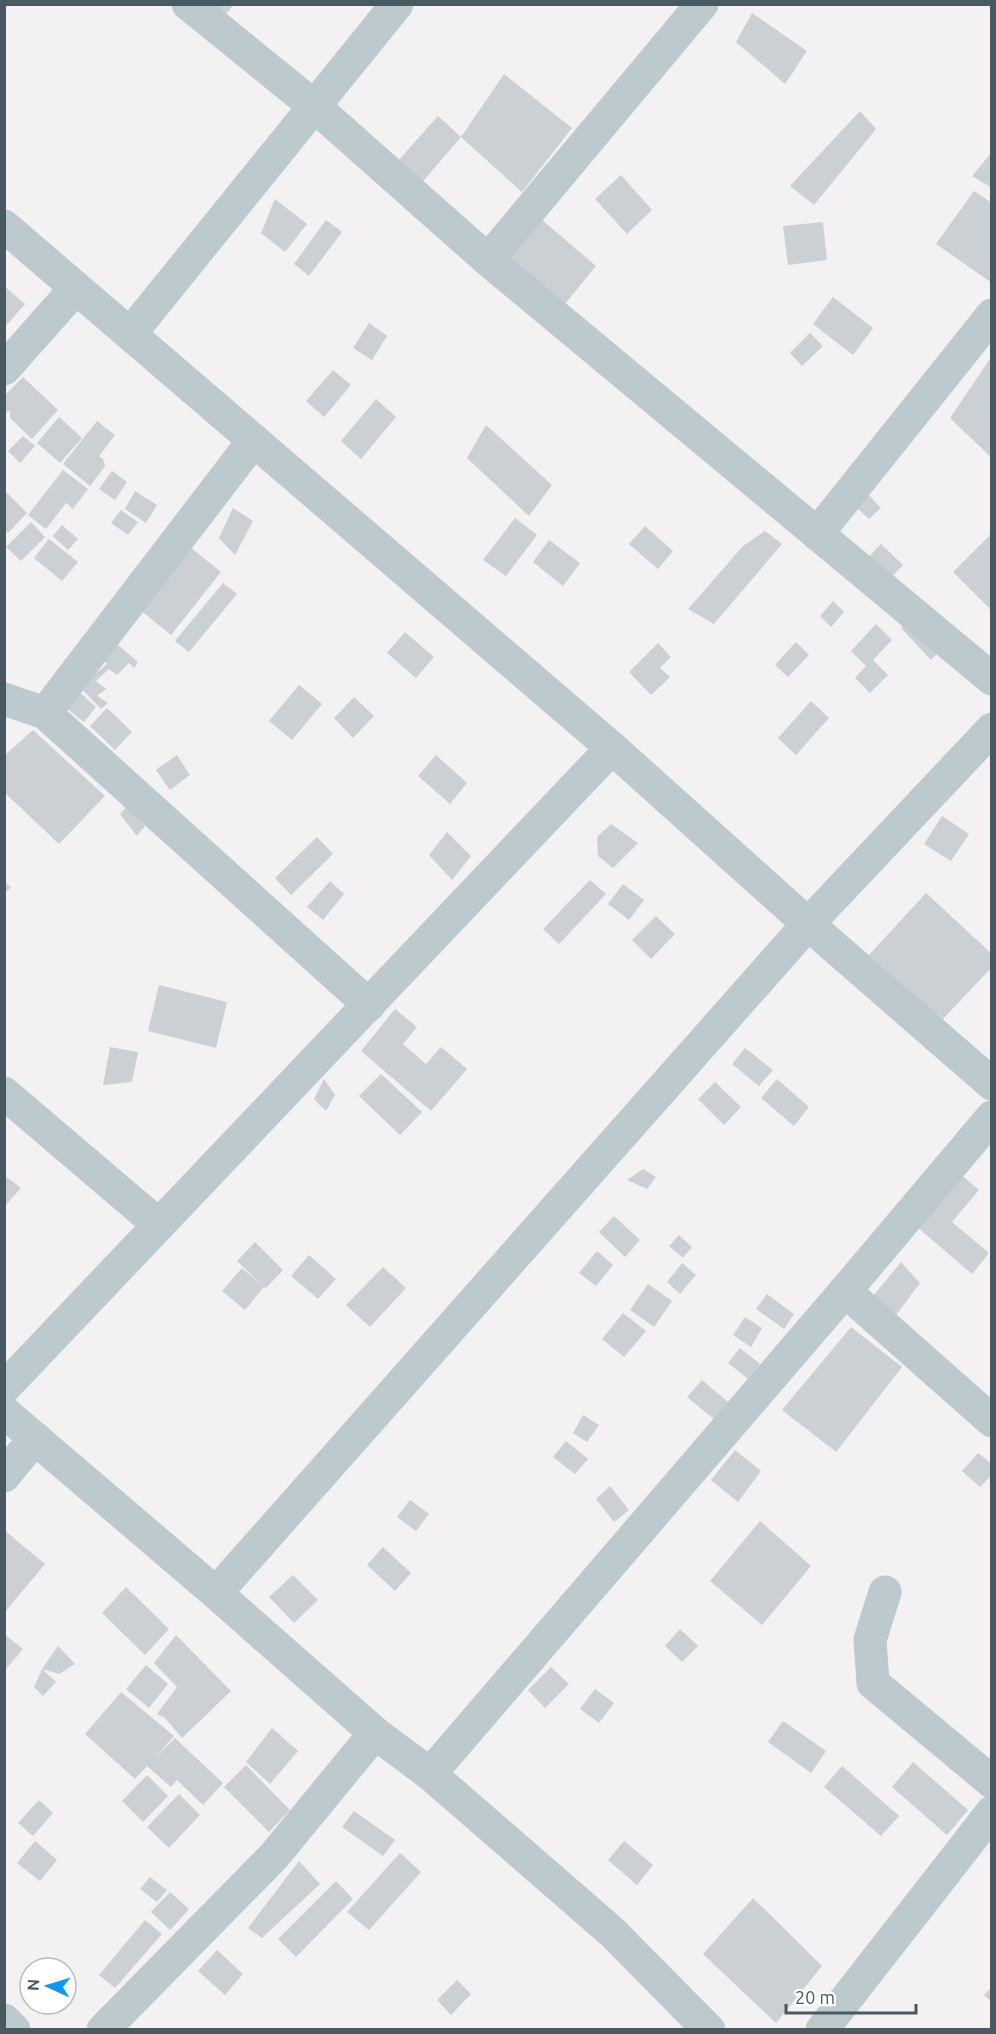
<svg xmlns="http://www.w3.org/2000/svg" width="996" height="2034" font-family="Ubuntu,sans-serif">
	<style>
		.building { fill: #cbd0d4 }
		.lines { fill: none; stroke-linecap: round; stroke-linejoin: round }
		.minor { stroke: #bcc9cf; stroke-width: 33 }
	</style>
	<rect width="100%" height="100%" fill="#f4f1f2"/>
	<g class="building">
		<polygon points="193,4 234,4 216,27"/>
		<polygon points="752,13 807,51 785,84 736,42"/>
		<polygon points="504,74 572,128 522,192 461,137"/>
		<polygon points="860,111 876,129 814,205 790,186"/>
		<polygon points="438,116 461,137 413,193 389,171"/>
		<polygon points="992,152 992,188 972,176"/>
		<polygon points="621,175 652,210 627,234 595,199"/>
		<polygon points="974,191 992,203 992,283 936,244"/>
		<polygon points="275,199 307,224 285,252 261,233"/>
		<polygon points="534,213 596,266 560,310 497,256"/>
		<polygon points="326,220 342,232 309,276 294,264"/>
		<polygon points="823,222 827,260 788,265 783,226"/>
		<polygon points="4,286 25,304 4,328"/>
		<polygon points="833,297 873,328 853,355 813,324"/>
		<polygon points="369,323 387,336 372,360 353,348"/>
		<polygon points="810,333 823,346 802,366 790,353"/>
		<polygon points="992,356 992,458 950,418"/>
		<polygon points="333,370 351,385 324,417 306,401"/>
		<polygon points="23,377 58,410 32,439 10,418 10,411 4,412 4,396"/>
		<polygon points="376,399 396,417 361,459 341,441"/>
		<polygon points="59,417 82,438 60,463 37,443"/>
		<polygon points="97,421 115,435 99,456 103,459 105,466 90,486 63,464"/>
		<polygon points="486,425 552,485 529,516 467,458"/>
		<polygon points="23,436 35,446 20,463 8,451"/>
		<polygon points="63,470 88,489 73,509 66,503 46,529 28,515"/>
		<polygon points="112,471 127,482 115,500 99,489"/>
		<polygon points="4,490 27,513 8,533 4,529"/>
		<polygon points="135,491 157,505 146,523 125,509"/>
		<polygon points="867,493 881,508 869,519 854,505"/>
		<polygon points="233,508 253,521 235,555 219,538"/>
		<polygon points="121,510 138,522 128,535 111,523"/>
		<polygon points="515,518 537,535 506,576 483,560"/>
		<polygon points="31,522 45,537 21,561 6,547"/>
		<polygon points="62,525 78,539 68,550 53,536"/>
		<polygon points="645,526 673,551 658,569 629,544"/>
		<polygon points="765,531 782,544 714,624 688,609 743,546"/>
		<polygon points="992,533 992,611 953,572"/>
		<polygon points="49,539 78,562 62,581 34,558"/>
		<polygon points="549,540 580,563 563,586 533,562"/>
		<polygon points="881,544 903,565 885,584 863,563"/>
		<polygon points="190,547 221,572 171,635 140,610"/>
		<polygon points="223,583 237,594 189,652 175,641"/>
		<polygon points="833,601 844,612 831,627 820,616"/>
		<polygon points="923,608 949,641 931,660 901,628"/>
		<polygon points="876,624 892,640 873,660 888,675 870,693 855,678 866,666 851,651"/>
		<polygon points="405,632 434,657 416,678 387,653"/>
		<polygon points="111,639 138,662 134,668 129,663 117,675 109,669 96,681 106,689 97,696 108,703 101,709 80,687 107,664 99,656"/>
		<polygon points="796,642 809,655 788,677 775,665"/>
		<polygon points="658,643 671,657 660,668 670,677 651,695 629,672"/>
		<polygon points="299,685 322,704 292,740 269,721"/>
		<polygon points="78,691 96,707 84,722 65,707"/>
		<polygon points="354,697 374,716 353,738 334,718"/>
		<polygon points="811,701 829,718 796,755 778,738"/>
		<polygon points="107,708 132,732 115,750 90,726"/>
		<polygon points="33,730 105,796 59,844 4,792 4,756"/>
		<polygon points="177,755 190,775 170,790 156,770"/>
		<polygon points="436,755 467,783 450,804 418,776"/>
		<polygon points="127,806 145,826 137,836 120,814"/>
		<polygon points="942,816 969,834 951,861 924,844"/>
		<polygon points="611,824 638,843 613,868 598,856 597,837"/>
		<polygon points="447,832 471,856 452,880 429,855"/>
		<polygon points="317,837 333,854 291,895 275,878"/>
		<polygon points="590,880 606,894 559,944 543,929"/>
		<polygon points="330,881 344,894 323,920 307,907"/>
		<polygon points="4,882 11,887 4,894"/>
		<polygon points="623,884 644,900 629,920 608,904"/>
		<polygon points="926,893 992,954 992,967 942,1020 869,955"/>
		<polygon points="656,916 675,934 651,959 632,940"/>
		<polygon points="159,985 227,1002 216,1048 148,1031"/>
		<polygon points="395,1009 417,1027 403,1044 426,1064 441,1047 467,1069 431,1111 361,1051"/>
		<polygon points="110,1047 138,1052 132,1082 103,1085"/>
		<polygon points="745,1048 773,1070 759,1086 732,1064"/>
		<polygon points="381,1074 422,1112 400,1135 359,1096"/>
		<polygon points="324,1079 335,1095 326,1111 314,1099"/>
		<polygon points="777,1079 809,1107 794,1126 761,1098"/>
		<polygon points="715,1082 741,1107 724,1125 698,1099"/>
		<polygon points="643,1169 656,1177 647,1189 627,1180"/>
		<polygon points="960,1174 979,1190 952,1222 989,1253 972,1274 916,1226"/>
		<polygon points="4,1175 21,1188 4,1207"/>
		<polygon points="614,1216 640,1240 625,1257 599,1232"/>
		<polygon points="679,1235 692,1247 683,1258 669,1246"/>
		<polygon points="255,1242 283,1270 266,1288 264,1287 245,1310 222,1291 242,1268 262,1285 237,1261"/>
		<polygon points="597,1251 613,1265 596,1286 579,1273"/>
		<polygon points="309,1255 336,1279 318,1299 291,1276"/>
		<polygon points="901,1262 920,1283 893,1319 874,1295"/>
		<polygon points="682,1263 696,1275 680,1294 667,1282"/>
		<polygon points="383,1267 406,1288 370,1327 346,1305"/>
		<polygon points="648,1284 672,1301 654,1327 630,1310"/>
		<polygon points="767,1294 794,1314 784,1329 756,1309"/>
		<polygon points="623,1313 646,1331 624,1357 602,1339"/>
		<polygon points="745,1317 762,1328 751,1347 733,1335"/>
		<polygon points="851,1327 902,1367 836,1452 782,1410"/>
		<polygon points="740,1348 760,1364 748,1379 728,1363"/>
		<polygon points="702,1380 729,1403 715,1420 687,1397"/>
		<polygon points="583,1415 599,1425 587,1442 573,1433"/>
		<polygon points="566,1441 588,1459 575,1474 553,1457"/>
		<polygon points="735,1450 761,1471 738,1502 711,1480"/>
		<polygon points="978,1453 992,1464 992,1475 980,1487 962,1471"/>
		<polygon points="610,1486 629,1510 614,1522 596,1499"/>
		<polygon points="410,1500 429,1514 416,1531 397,1517"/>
		<polygon points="760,1521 811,1566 762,1625 710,1581"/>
		<polygon points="4,1530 45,1564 4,1613"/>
		<polygon points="383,1547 411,1573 395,1591 367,1565"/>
		<polygon points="293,1575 318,1600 294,1623 269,1597"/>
		<polygon points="126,1587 169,1629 145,1655 102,1613"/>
		<polygon points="680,1629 698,1646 682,1662 665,1646"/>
		<polygon points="4,1634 23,1649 4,1671"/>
		<polygon points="176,1635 231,1691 182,1738 165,1718 157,1714 177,1687 154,1663"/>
		<polygon points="58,1646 75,1664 59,1674 42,1669"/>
		<polygon points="146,1665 168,1684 149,1708 126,1689"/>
		<polygon points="551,1667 569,1684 545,1708 528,1690"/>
		<polygon points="42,1669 56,1682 43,1696 34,1687"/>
		<polygon points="595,1689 614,1703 599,1723 580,1709"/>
		<polygon points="121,1692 174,1736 155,1758 175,1738 223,1783 203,1805 177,1780 171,1787 147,1766 135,1779 85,1734"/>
		<polygon points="783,1721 826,1751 811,1773 768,1742"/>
		<polygon points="272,1728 298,1751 270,1784 246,1762"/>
		<polygon points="913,1762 968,1810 947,1835 892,1787"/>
		<polygon points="246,1765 290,1810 269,1832 224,1787"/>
		<polygon points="842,1766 899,1816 881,1836 824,1787"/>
		<polygon points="147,1775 168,1796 143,1822 122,1801"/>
		<polygon points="179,1794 200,1815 169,1848 147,1827"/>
		<polygon points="39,1800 53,1813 33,1836 18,1823"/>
		<polygon points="354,1811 395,1840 383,1856 342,1827"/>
		<polygon points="35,1841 57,1860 40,1881 17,1863"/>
		<polygon points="624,1841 653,1865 637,1885 608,1860"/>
		<polygon points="400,1853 421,1872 369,1930 347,1912"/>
		<polygon points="299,1861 320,1884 262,1938 248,1928"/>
		<polygon points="150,1877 167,1890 157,1902 140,1889"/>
		<polygon points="336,1881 353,1899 296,1957 278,1939"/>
		<polygon points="170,1892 189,1909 170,1930 151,1912"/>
		<polygon points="753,1898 822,1966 776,2023 703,1954"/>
		<polygon points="145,1920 162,1934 115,1988 99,1975"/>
		<polygon points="217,1950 243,1974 225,1995 198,1971"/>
		<polygon points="457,1980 471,1994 451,2015 437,2000"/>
		<polygon points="992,1987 992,2002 984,1995"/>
	</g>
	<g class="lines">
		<g class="minor">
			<polyline points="188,4 314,106 488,260 992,679"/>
			<polyline points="4,226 612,748 808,924 992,1084"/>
			<polyline points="488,260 702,4"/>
			<polyline points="130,334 397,4"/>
			<polyline points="4,369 76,288"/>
			<polyline points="817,534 992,315"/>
			<polyline points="4,699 45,713 369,1005"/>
			<polyline points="45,713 254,440"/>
			<polyline points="4,1093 159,1225"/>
			<polyline points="845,1291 992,1421"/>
			<polyline points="4,1388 612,748"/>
			<polyline points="4,1412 216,1593 375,1733 430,1774 612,1932 709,2030"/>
			<polyline points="4,1476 35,1438"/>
			<polyline points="885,1592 870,1640 873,1683 992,1782"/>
			<polyline points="216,1593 808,924 992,729"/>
			<polyline points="430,1774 845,1291 992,1117"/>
			<polyline points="4,2020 14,2030"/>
			<polyline points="103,2030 274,1856 375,1733"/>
			<polyline points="822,2030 992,1812"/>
		</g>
	</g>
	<rect width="996" height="2034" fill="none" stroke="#485961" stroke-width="12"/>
	<g transform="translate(48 1986) rotate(274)"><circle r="28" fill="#ffffff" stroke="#b6bdc0" stroke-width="1.5"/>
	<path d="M0-4.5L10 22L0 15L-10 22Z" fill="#0f98f1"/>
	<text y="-9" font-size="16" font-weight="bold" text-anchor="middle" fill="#485961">N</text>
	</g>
	<path d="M786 2004v9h130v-9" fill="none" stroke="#485961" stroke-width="3"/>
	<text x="795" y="2004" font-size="18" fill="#485961" stroke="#ffffff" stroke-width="4.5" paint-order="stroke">20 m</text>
</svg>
